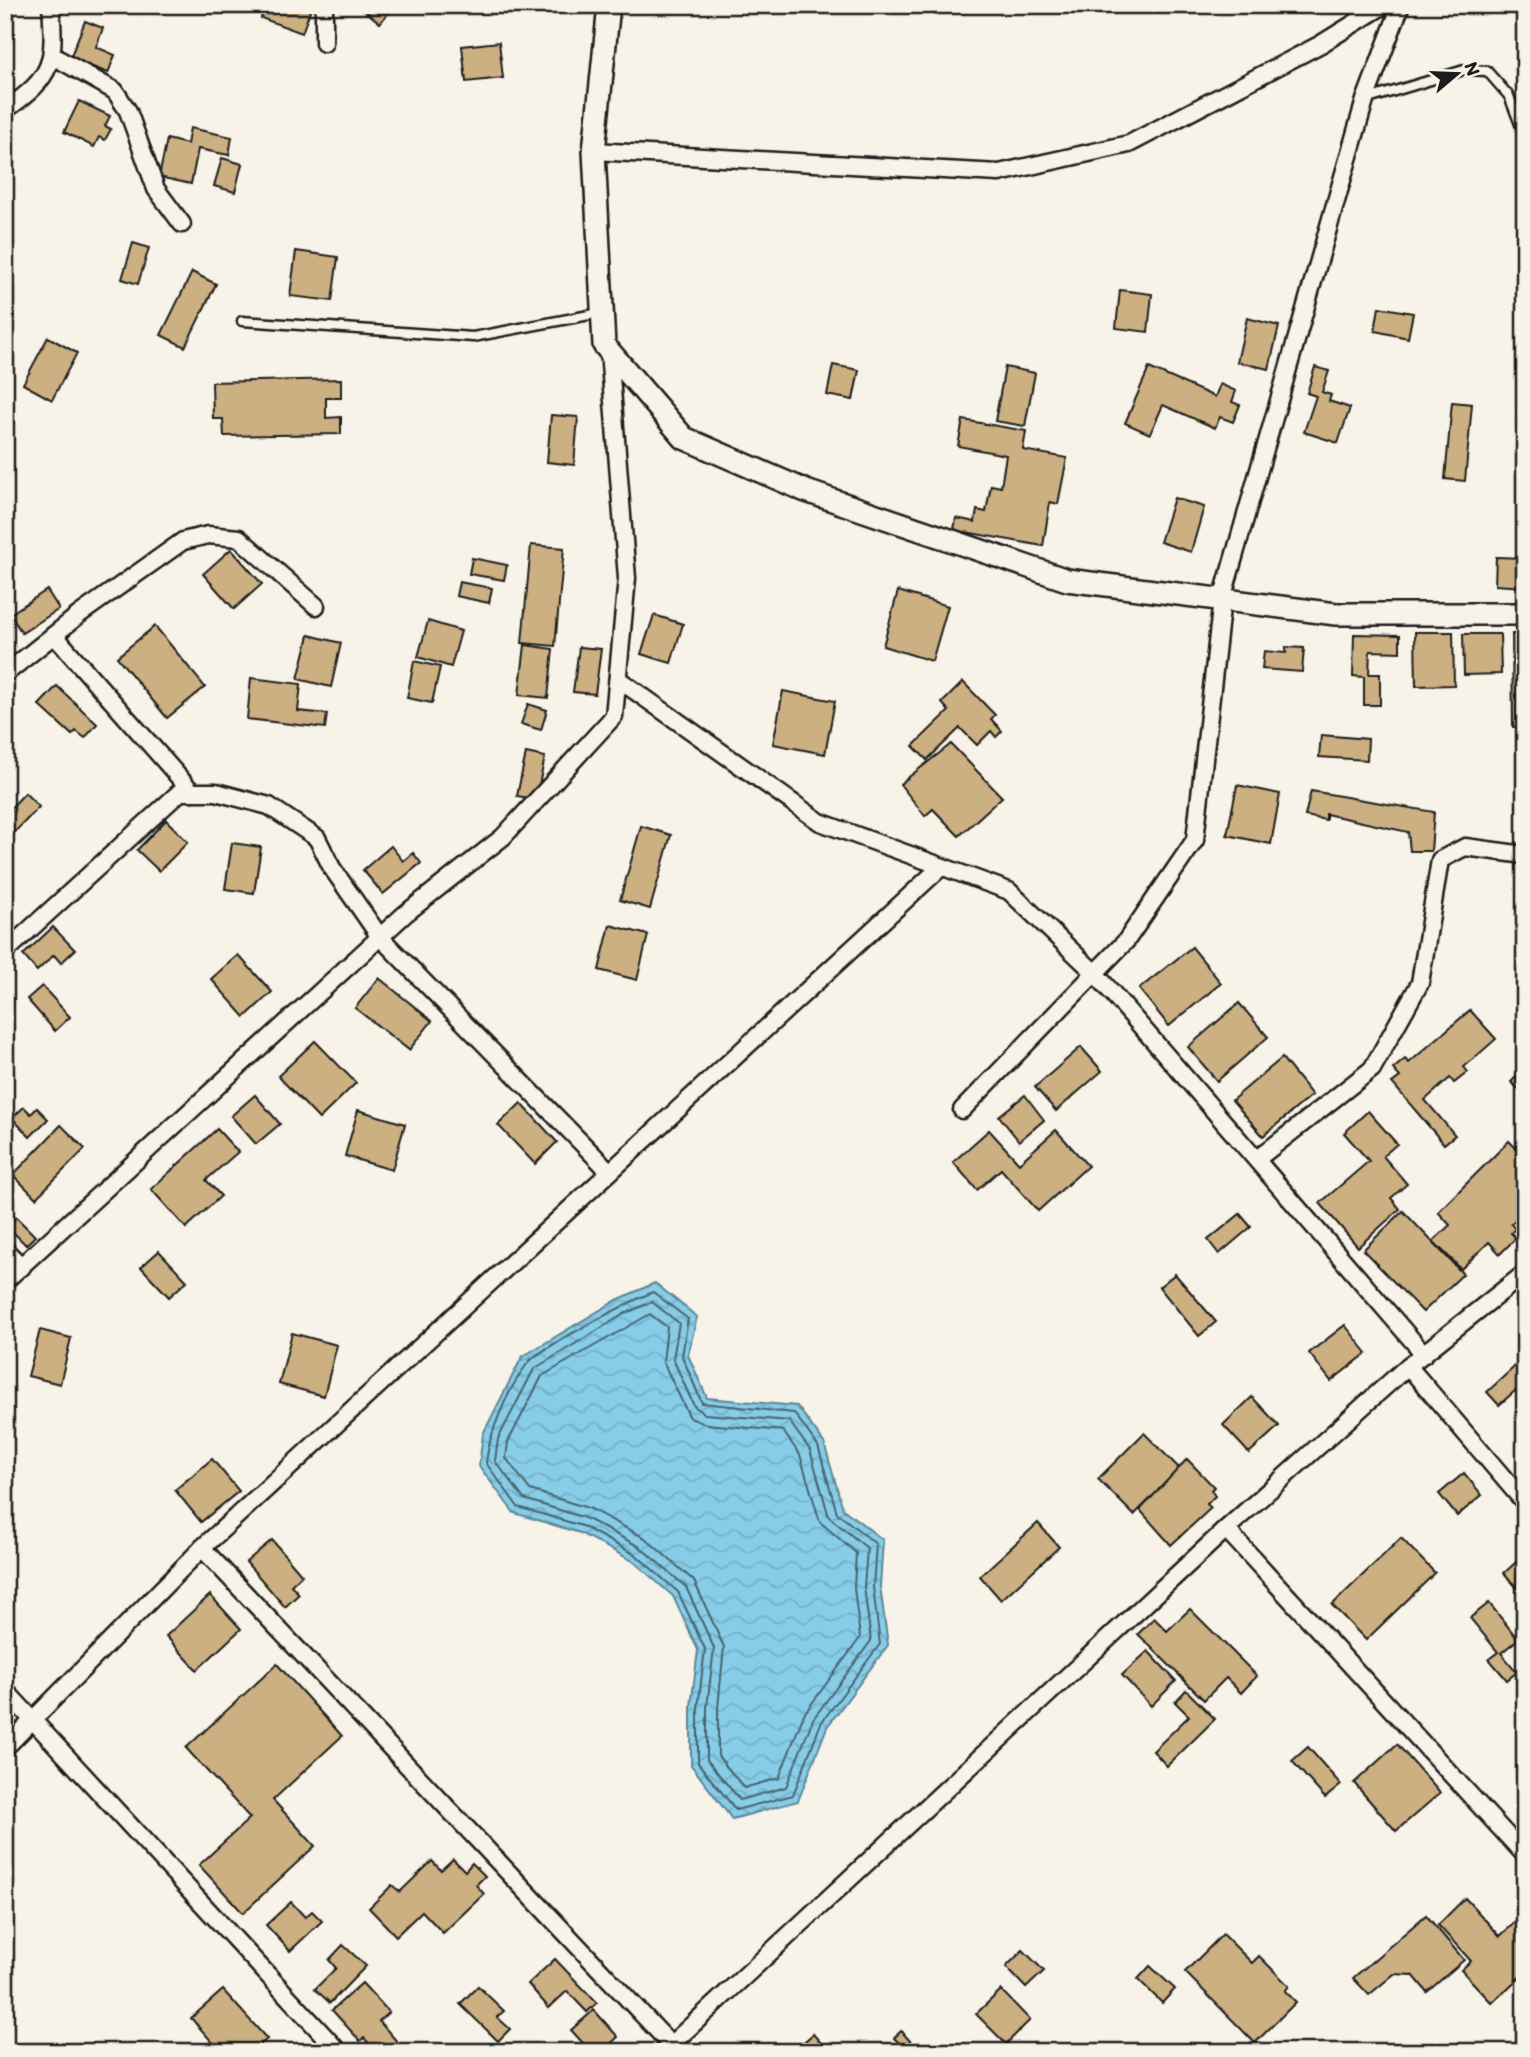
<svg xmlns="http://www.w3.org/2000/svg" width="1530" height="2057" font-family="Itim,sans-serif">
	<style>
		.water { fill: url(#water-waves); stroke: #5c8696; stroke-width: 2 }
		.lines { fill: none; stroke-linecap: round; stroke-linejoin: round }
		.shore { stroke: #47636e; stroke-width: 2 }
		.building { fill: #ccb081; stroke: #1c1c1c; stroke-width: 2 }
		.service-casing { stroke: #1c1c1c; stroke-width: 13 }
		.minor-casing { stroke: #1c1c1c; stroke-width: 21 }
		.tertiary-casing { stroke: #1c1c1c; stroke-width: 26 }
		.service { stroke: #f7f3e8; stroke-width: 8 }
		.minor { stroke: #f7f3e8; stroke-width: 16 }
		.tertiary { stroke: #f7f3e8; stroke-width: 21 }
	</style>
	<defs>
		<pattern id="water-waves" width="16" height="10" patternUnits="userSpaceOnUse" patternTransform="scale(1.75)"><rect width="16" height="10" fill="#87cde8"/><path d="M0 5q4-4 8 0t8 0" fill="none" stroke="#74afc6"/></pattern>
	</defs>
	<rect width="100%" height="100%" fill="#f7f3e8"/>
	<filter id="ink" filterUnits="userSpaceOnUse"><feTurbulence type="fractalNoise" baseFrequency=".0143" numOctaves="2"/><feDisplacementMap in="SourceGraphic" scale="14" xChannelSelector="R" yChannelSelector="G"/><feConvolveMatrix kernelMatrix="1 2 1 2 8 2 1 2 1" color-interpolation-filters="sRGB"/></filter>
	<g filter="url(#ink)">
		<polygon class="water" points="655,1283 697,1317 688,1355 707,1398 797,1406 824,1443 843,1509 883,1540 880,1586 888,1645 827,1727 798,1801 732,1819 691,1765 691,1706 698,1650 673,1596 633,1561 580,1533 514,1513 479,1466 483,1434 522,1357 617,1300"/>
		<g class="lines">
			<g class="shore">
				<path d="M653,1292l35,27 -6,37 20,47 92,10 24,33 19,67 39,31 -3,43 7,57 -59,79 -28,72 -57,15 -38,-47v-56l7,-58 -27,-57 -42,-37 -54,-29 -64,-19 -32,-44c3,-30 22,-74 41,-99 11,-15 104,-63 126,-72z"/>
				<polygon points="652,1302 679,1323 673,1359 694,1406 705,1414 789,1421 810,1450 829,1517 867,1548 864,1587 871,1641 813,1719 786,1787 740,1800 707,1760 707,1707 714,1648 686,1587 640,1547 585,1518 524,1499 495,1461 498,1439 534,1369 624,1314"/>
				<polygon points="650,1314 667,1327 663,1362 690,1418 706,1424 783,1431 800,1455 820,1522 856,1553 854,1588 860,1638 804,1714 779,1778 744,1788 718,1756 718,1708 724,1647 694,1581 645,1538 591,1509 530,1490 506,1458 508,1442 542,1376"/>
			</g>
		</g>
		<g class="building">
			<polygon points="266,5 312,5 302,33 261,18"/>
			<polygon points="358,5 395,5 380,23"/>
			<polygon points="85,21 103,28 96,47 115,55 108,73 70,58"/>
			<polygon points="499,42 503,78 466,82 462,46"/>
			<polygon points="79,101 110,116 105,126 111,129 105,140 99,137 94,147 64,132"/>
			<polygon points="190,128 232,137 229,155 198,149 191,184 159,177 167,139 187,144"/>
			<polygon points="222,158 242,164 235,192 214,186"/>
			<polygon points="133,243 149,248 138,284 122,279"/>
			<polygon points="296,251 338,257 332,301 290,296"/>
			<polygon points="192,272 216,284 185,347 161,335"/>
			<polygon points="1120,290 1152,294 1148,332 1116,328"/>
			<polygon points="1379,307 1413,313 1408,338 1375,331"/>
			<polygon points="1247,318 1279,326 1269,369 1237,362"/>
			<polygon points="48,337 77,353 52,400 23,384"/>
			<polygon points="833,365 859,370 853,400 827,395"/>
			<polygon points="1005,367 1035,373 1025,426 995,421"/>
			<polygon points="1315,367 1329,371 1322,392 1331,395 1329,401 1350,408 1338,443 1304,432 1316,396 1307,393"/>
			<polygon points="1149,368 1215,397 1220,384 1236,391 1232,402 1240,405 1233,422 1220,417 1215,428 1163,405 1150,434 1125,423"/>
			<polygon points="341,379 341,398 326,398 326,418 341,417 341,434 224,436 223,419 213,419 212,382"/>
			<polygon points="1452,402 1472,404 1465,481 1445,479"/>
			<polygon points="551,415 578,417 574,465 547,462"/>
			<polygon points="963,420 1026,431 1023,450 1067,458 1058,504 1050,502 1043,546 954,530 956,518 975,522 977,510 986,512 991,485 1001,487 1006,455 958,446"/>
			<polygon points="1174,498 1204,507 1191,552 1160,542"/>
			<polygon points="531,545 564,548 555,646 522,643"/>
			<polygon points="231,549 262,584 234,609 203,574"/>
			<polygon points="1496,557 1525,558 1525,587 1495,585"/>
			<polygon points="472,558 507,565 504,580 469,574"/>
			<polygon points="459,582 492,588 489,603 456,596"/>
			<polygon points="47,590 59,609 22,633 10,614"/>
			<polygon points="898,591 948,606 932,661 883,646"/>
			<polygon points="654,615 683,624 671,663 641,654"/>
			<polygon points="428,621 461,631 451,667 418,657"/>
			<polygon points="155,626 205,687 167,718 117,657"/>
			<polygon points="1415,632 1453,632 1454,685 1416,686"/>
			<polygon points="1354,634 1400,635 1400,652 1370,651 1369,674 1380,674 1380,705 1364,705 1364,677 1353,676"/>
			<polygon points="1463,634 1500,634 1501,674 1464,675"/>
			<polygon points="1512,634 1525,634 1525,727 1513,727"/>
			<polygon points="309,635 341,643 331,687 298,679"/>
			<polygon points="525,645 553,649 548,698 519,695"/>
			<polygon points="579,647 601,649 595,694 573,692"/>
			<polygon points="1286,647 1304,648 1302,672 1262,669 1264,651 1286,653"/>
			<polygon points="414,661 440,667 432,703 407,698"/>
			<polygon points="251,678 301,684 298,711 327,714 325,728 247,719"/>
			<polygon points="963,682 995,715 991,719 1002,731 996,737 991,731 977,745 960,728 927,760 913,746 949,711 942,703"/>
			<polygon points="57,686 97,724 85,738 76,731 72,735 39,705"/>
			<polygon points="783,691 835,701 825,754 773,744"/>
			<polygon points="528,704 547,710 541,730 521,724"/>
			<polygon points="1321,735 1368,739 1367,760 1319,757"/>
			<polygon points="951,744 1002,797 959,836 933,809 925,816 900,784"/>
			<polygon points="526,753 545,757 536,799 517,796"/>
			<polygon points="1237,785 1280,794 1271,844 1227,835"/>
			<polygon points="1311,791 1434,812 1431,851 1410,851 1408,832 1326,814 1326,820 1305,816"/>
			<polygon points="25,793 39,807 9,838 5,834 5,814"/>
			<polygon points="166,820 188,842 159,871 137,850"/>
			<polygon points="641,826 671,835 650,909 620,900"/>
			<polygon points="232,843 261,847 254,893 225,889"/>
			<polygon points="391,846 403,861 413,853 421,863 383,894 363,870"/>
			<polygon points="610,925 648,935 637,980 599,970"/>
			<polygon points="53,927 75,950 61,963 54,955 37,971 23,955"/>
			<polygon points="1192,947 1221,983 1169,1026 1139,989"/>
			<polygon points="238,955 272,992 245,1017 211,979"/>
			<polygon points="379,978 432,1021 409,1050 355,1008"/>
			<polygon points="42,986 70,1017 55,1031 27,999"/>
			<polygon points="1239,1003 1268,1037 1217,1081 1188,1047"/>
			<polygon points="1470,1010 1496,1039 1464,1067 1468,1072 1454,1083 1450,1078 1425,1100 1455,1135 1444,1144 1392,1083 1400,1077 1393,1069 1405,1059 1409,1063"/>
			<polygon points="315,1041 356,1083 319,1119 278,1076"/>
			<polygon points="1081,1047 1102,1071 1056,1111 1035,1087"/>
			<polygon points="1282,1058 1312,1095 1263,1136 1232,1100"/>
			<polygon points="1525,1068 1525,1095 1511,1082"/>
			<polygon points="255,1095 280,1124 256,1144 231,1116"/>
			<polygon points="1025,1095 1044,1120 1019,1141 999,1116"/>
			<polygon points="521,1103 557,1142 535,1164 498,1125"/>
			<polygon points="24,1107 31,1114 37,1108 48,1119 30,1137 12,1118"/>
			<polygon points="358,1110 405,1124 392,1170 345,1156"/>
			<polygon points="1368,1111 1397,1144 1383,1156 1407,1184 1391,1198 1400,1209 1358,1247 1320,1203 1369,1161 1344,1133"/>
			<polygon points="61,1125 85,1149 36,1198 13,1175"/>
			<polygon points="217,1129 238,1152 206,1180 221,1196 186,1228 151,1189"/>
			<polygon points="989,1130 1019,1163 1056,1130 1088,1166 1038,1211 1001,1169 977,1190 953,1162"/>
			<polygon points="1509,1141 1525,1157 1525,1210 1511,1224 1515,1229 1511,1233 1516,1238 1500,1254 1489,1242 1461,1269 1433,1241 1450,1225 1438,1212"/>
			<polygon points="1403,1211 1463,1274 1423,1312 1363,1250"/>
			<polygon points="1240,1214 1251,1227 1219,1254 1208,1240"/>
			<polygon points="16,1217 35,1236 26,1245 7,1226"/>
			<polygon points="159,1251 187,1281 169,1297 141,1267"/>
			<polygon points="1175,1274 1216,1322 1199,1336 1159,1287"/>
			<polygon points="1345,1325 1367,1353 1331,1381 1309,1353"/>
			<polygon points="40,1330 71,1338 60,1384 28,1376"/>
			<polygon points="292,1333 337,1345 324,1396 279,1384"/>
			<polygon points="1525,1357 1525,1382 1499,1405 1487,1392"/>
			<polygon points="1252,1397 1279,1426 1249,1453 1223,1425"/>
			<polygon points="1144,1433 1180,1469 1134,1515 1098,1479"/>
			<polygon points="212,1459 239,1491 201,1522 175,1490"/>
			<polygon points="1187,1459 1214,1487 1211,1490 1215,1496 1207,1504 1211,1508 1171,1545 1140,1510"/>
			<polygon points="1464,1473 1482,1495 1457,1516 1439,1494"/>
			<polygon points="1038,1523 1059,1547 1001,1600 980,1576"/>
			<polygon points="1401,1538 1435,1573 1366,1640 1332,1605"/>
			<polygon points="272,1540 302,1575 291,1585 299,1594 285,1607 246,1562"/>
			<polygon points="1525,1554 1525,1597 1504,1573"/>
			<polygon points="210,1595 241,1629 197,1670 166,1636"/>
			<polygon points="1489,1603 1518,1639 1501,1653 1517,1672 1507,1680 1489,1659 1498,1652 1470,1618"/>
			<polygon points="1190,1609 1257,1676 1241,1693 1226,1678 1204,1700 1138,1634 1154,1618 1167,1631"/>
			<polygon points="1148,1651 1176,1681 1151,1706 1122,1675"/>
			<polygon points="277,1664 342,1736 273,1800 315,1846 243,1913 199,1865 250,1818 186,1748"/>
			<polygon points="1186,1690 1215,1719 1167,1766 1153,1751 1189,1716 1175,1702"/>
			<polygon points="1397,1744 1440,1793 1396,1831 1354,1783"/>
			<polygon points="1308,1747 1341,1785 1325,1798 1292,1761"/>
			<polygon points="453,1859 465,1871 472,1863 485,1876 476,1885 484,1894 443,1933 422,1911 396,1936 369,1908 392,1885 400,1892 432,1861 441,1870"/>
			<polygon points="1465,1898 1500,1936 1525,1913 1525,1972 1492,2003 1461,1970 1471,1961 1438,1925"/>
			<polygon points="291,1902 305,1917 312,1911 322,1921 290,1951 266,1925"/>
			<polygon points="1426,1915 1464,1960 1427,1992 1413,1975 1394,1974 1369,1995 1353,1978"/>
			<polygon points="1223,1934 1252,1963 1259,1956 1289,1986 1285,1991 1296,2002 1255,2043 1185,1972"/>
			<polygon points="343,1945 366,1966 330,2003 315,1989 336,1968 329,1960"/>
			<polygon points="1023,1950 1044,1971 1026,1988 1006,1967"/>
			<polygon points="555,1959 597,2003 587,2012 567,1991 549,2008 528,1984"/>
			<polygon points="1150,1966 1175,1989 1162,2003 1138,1979"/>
			<polygon points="362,1983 389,2012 379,2021 406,2052 377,2052 364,2038 360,2041 332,2010"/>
			<polygon points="478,1986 504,2011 497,2017 510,2029 498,2041 460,2004"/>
			<polygon points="223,1990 267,2039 252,2052 221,2052 191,2018"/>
			<polygon points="1001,1990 1030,2020 1006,2044 976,2014"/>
			<polygon points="594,2010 618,2037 602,2052 591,2052 571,2030"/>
			<polygon points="901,2031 920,2052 893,2052 901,2045 894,2038"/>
			<polygon points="813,2034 829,2052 798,2052 796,2049"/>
		</g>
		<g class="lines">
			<g class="service-casing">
				<g id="service">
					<polyline points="1365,100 1464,70 1487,71 1509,96 1525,137"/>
					<polyline points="242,321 473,337 600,313"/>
				</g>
			</g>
			<g class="minor-casing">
				<g id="minor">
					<polyline points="324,43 324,5"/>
					<polyline points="53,56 115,91 128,111 156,189 182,224"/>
					<path d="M5,110c50,-34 50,-49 46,-105"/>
					<polyline points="594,151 999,173 1129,144 1321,44 1384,5"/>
					<polyline points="54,635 192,792"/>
					<polyline points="5,674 80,614 183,541 208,535 239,538 316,606"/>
					<polyline points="618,679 820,822 1009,891 1095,973 1424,1354"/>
					<polyline points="5,952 180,792 216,792 269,806 317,838 332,868 380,937 610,1172"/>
					<polyline points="962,1110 1126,941 1195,840 1222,599 1365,100 1401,5"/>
					<polyline points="1257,1159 1372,1069 1420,983 1440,860 1465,847 1525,855"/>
					<polyline points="5,1250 22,1267"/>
					<polyline points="5,1281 405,914 503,837 614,716 627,578 609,351"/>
					<polyline points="1408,1366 1525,1503"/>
					<polyline points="1226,1529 1525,1855"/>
					<polyline points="202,1548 676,2050"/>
					<polyline points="5,1690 339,2052"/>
					<polyline points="5,1748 202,1548 941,867"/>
					<polyline points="663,2052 1226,1529 1408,1366 1525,1273"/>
				</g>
			</g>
			<g class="tertiary-casing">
				<polyline id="tertiary" points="609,5 594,151 604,345 684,438 806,491 1067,580 1336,614 1525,614"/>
			</g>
			<use href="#service" class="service"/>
			<use href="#minor" class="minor"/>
			<use href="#tertiary" class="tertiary"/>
		</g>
	</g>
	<rect width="1530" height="2057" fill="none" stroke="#f7f3e8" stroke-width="28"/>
	<rect x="14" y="14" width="1502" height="2029" fill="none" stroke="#1c1c1c" stroke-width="2.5" filter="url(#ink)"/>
	<g transform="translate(1457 74) rotate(71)" stroke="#f7f3e8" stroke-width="5" paint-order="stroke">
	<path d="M0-5L12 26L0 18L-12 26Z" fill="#1c1c1c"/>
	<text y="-10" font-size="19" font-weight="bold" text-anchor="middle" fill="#1c1c1c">N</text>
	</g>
</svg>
